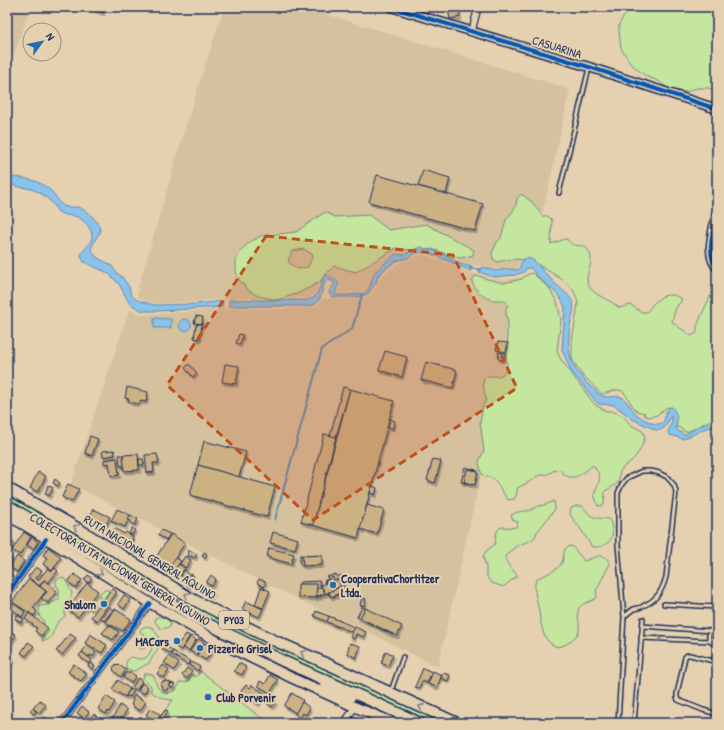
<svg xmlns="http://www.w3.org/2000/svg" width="724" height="730" font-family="'Patrick Hand',sans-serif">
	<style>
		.built { fill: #d6c19f }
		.green { fill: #c5e69e; stroke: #708a7e; fill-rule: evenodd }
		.water { fill: #8ac3e9; stroke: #5e88b1 }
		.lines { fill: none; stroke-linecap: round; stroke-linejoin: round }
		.stream { stroke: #5e88b1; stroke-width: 2 }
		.building { fill: #ccb182; stroke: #1b2f5e; filter: url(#shadow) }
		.lane-casing { stroke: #1b2f5e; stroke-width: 6 }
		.street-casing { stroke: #1b2f5e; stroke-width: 8 }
		.secondary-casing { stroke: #1b2f5e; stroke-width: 11 }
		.primary-casing { stroke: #1b2f5e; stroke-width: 12 }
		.highway-casing { stroke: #1b2f5e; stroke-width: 13 }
		.lane { stroke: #e5d1b0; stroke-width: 3 }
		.street { stroke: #e5d1b0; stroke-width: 5.5 }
		.secondary { stroke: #e5d1b0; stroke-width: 8 }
		.primary { stroke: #e5d1b0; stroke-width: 9 }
		.highway { stroke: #e5d1b0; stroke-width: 10 }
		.cycleway-casing { stroke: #e5d1b0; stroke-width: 6 }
		.cycleway { stroke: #0057b8; stroke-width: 4 }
		.oneway { stroke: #808087 }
		.marked { fill: #bf511c; fill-opacity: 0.2; stroke: #bf511c; stroke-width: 3; stroke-dasharray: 8 5; stroke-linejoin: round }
		.poi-dot { fill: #1f6fb2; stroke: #e5d1b0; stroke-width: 1.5 }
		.labels { text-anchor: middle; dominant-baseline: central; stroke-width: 4; stroke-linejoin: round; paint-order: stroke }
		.shield { fill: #e5d1b0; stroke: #586077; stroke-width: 1 }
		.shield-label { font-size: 11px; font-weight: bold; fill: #1b2f5e }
		.street-label { font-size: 12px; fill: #1b2f5e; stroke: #e5d1b0 }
		.poi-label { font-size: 12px; font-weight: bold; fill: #1b2f5e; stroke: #e5d1b0; text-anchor: start }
	</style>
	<defs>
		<filter id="shadow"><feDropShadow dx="1.5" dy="3" stdDeviation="0" flood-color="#0004"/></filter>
	</defs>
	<rect width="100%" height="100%" fill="#e5d1b0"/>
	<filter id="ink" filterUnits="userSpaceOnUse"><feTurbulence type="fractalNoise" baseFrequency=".025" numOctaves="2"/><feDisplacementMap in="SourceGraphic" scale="8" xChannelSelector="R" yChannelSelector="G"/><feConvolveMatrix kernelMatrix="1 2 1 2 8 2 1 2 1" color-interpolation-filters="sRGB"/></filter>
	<g filter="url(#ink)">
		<g class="built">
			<polygon points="7,7 31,7 12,59 7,58"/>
			<polygon points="224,7 303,7 570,89 549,186 531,257 524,257 517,269 496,269 483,266 467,265 456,261 444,253 429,248 421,248 411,250 403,254 396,253 393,254 375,272 371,278 371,284 368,289 363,292 337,294 336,293 340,288 340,284 337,279 326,274 323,276 316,294 308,298 238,298 177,303 152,303 137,297 139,284 187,122"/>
			<polygon points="418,255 426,255 470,272 491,279 502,280 525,277 438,667 356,626 320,610 269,585 71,484 129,310 143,315 229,308 278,309 314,307 317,305 322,299 361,298 369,296 376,287 379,279 388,270 403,261 409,260"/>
		</g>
		<g class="green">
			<polygon points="632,7 717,7 717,95 709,88 697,88 686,92 674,90 668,88 658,81 646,76 631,64 621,48 619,31 619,25 622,19"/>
			<path d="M521,194l11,8 10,14h6l4,4 -1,24c6,-1 10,-5 16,-5 8,12 15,2 21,11 9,12 -6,26 1,36 6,11 22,13 30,22l12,-3 10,7h6c9,-13 19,-23 35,-13l-7,11 -3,12c6,6 13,8 19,14l6,-3v-6l4,-11 16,-34v137c-12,1 -20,10 -31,13l-13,-8 1,-7 -3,-9 -2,-1 -3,1 -9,7 -9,2 -5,-3 2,-1c-3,-1 -7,-1 -9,-3 -6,-5 -10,-21 -18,-20 -5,0 -10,3 -16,4l-4,-3 -9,-10 -7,-6 -10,-16v-17l6,-38c-1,-6 -3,-12 -7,-17 -7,-7 -33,-24 -43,-26 -10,-3 -20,-2 -30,1l-5,-3 -1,-6 5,-11 4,-4 5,-18 7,-9 3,-6 1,-6z"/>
			<path d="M325,212l10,5 34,-2 20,15 37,-6 48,26 -1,5 -12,3 -11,-2 -6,-3 -12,-4 -4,1 -6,-3 -11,3 -15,-2 -40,24 -22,-6 -10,10 -4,6 -21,11 -22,7 -19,-4 -10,-6 -8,-9 -4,-9v-12l6,-11 8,-7 11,-6 35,-4zM304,249l9,6 -5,12 -10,2 -10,-7 4,-11z"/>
			<path d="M533,273l10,10 5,3 9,16 4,18 -4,30 2,6 3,5 33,44 11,6h6l11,5 8,9 11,6 3,5c-2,10 -7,19 -14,25 -3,3 -7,5 -10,9 -2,2 -2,6 -2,9 -1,6 -9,9 -14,12l-1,14 -6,1 -4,-11c5,-16 10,-15 -1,-30 -12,9 -21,20 -34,4l-6,2 -5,3 -11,2 -4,4 -16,8v6l-3,5 -6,1 -13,-20 -4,-3h-6l-4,-4 -2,-12 5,-10 -4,-29 3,-16 3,-6 -3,-16 1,-5 5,-3h11l5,-4 2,-5 -1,-12 2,-10 -1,-13 1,-11 -2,-6v-6l2,-5c-5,-5 -7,-4 -14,-4 -11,-2 -18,-9 -22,-18l2,-5 5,-1 8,3 17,4 18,-4 4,-4z"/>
			<polygon points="7,493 131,566 445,723 429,723 261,646 199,615 7,501"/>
			<path d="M554,501l1,8 -18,23 -2,5 -5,4 -12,4 -9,7 -4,4c1,10 8,12 12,20l-14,11 -11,-4 -4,-4 -2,-6v-6l-3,-11 3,-5 9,-7c1,-7 0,-19 11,-17 4,1 6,1 10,0l2,-5 -5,-2 -2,-5c10,-6 15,-2 22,-6 4,-2 1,-2 6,-3 5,-1 10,-2 15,-5z"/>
			<path d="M576,506h6c3,3 5,6 7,8 5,5 14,4 20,5 8,16 2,29 -17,28l-12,-19 -7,-9 -3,-5 1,-6z"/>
			<path d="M570,546l3,1 11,14c11,-3 20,-11 26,3l-8,15 -4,9 -2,2 1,7c-5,6 -14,4 -18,11 -4,8 3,17 -1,25 -3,5 -10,11 -16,13 -4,1 -6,1 -9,-1 -10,-5 -11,-18 -13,-27 -1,-8 -3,-17 -5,-25 0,-5 -1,-10 2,-14 7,-5 22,-8 25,-17 2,-4 1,-9 3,-13z"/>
			<path d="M7,573c6,3 11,6 10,13l-10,10z"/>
			<path d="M62,577l3,2 7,14 -1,4 -6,10v9c-2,2 -5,4 -7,6 -6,8 -4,19 -16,19l2,-6 -1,-6 1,-8c-7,-4 -4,-8 -5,-15l9,-1 11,-6v-9l-1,-3 -2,-1v-6z"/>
			<polygon points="105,590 108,590 111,594 102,602 99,595 101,592"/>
			<path d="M156,617c5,-1 13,2 15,7l-1,3 -9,2 -6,-7v-2z"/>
			<path d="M148,626l5,2 7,11v6l-11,18 -14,8 -8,-1c-2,-5 -1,-10 3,-13 4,0 7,2 10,2 8,1 13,-10 13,-17 -6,2 -10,13 -17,3l2,-5 6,-3v-3l-3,-1 -1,-3 2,-2z"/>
			<path d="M200,671l68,52h-113l18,-23c-8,0 -15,-4 -22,-8v-6l-8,-7 1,-5c14,-1 9,5 14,14 2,2 5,4 8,6l10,-4 4,-8h3l3,1 6,-8 4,2z"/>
		</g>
		<g class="water">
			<path d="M7,177c16,0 34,3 45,15 4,4 6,10 10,13 4,3 10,2 15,2 9,2 25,16 23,26 -1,1 -3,4 -4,5 -2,4 -3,7 -5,11l5,8 15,8 6,8 5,4 7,10 2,8 3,3 3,2 17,5 42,-1 27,-3 -1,6 -63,4h-16l-13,-7 -11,-20 -11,-11 -24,-11 -3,-6c1,-6 7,-9 10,-15 4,-10 -5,-19 -12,-23 -4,-3 -8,-2 -13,-3 -2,0 -6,-2 -8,-3 -5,-10 -16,-20 -27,-23 -3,-1 -7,-1 -10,-2 -4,0 -8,-2 -12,-4h-2z"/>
			<path d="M421,249c9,0 19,3 28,8 2,1 3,3 5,4 5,3 13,5 19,6l-2,4 -44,-19h-6l-5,1 -8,5 -12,3 -11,8 -7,7 -2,7 -8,11 -11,3h-25l-3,-4 1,-3 5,-6 -3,-3 -5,-1c-6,6 -4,19 -12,24 -3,3 -9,2 -13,2h-73v-6c22,-1 44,1 65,0 6,0 14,1 19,-2 6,-4 8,-15 11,-22l2,-1c6,2 10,4 13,9l-4,9 2,2h11l16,-2 4,-3 3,-6 1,-5 3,-7 19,-17 2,-1 8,1 7,-4z"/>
			<path d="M526,258c11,1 13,9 20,16 4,4 7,8 11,11 6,6 13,10 16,18 2,6 -1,12 -2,18 -3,14 -4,35 4,47 3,6 21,26 28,28 6,3 15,-2 20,2 5,4 8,10 12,15 4,4 18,12 24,11 6,0 6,-8 7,-12 1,-1 3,-4 4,-5h2c5,6 6,12 4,20l1,3 8,5 12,-8 17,-6h3v6l-11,1 -22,11 -14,-4 -2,-3c1,-5 6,-11 3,-16l-6,11 -4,3h-5l-26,-12 -4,-4 -12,-9 -16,-1 -27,-33 -9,-21 3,-43c-5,-14 -16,-19 -26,-29 -3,-3 -5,-7 -8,-10h-4l-3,4 -9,3 -22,2 -14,-5 1,-4 3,-1 13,4 11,-2 11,1c4,-4 2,-10 8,-12z"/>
			<polygon points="154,318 171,319 171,328 154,328"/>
			<circle cx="185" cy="325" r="6"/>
		</g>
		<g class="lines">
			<g class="stream">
				<polyline points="470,268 481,270"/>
				<polyline points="275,520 322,349 352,329 362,295"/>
			</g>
		</g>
		<g class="building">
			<polygon points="87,7 105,7 103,13"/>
			<polygon points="459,8 460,17 450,19 448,10"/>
			<polygon points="423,170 450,178 446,194 418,186"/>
			<polygon points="377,175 483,204 475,231 369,202"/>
			<polygon points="196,316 203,317 202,324 194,323"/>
			<polygon points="198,324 202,324 200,339 194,338 196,325 198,325"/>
			<polygon points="239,334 243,335 240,345 236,343"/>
			<polygon points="498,342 508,343 506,352 496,350"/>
			<polygon points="385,351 407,357 402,377 379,370"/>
			<polygon points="499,352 505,354 503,360 498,359"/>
			<polygon points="426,362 457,370 453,388 421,380"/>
			<polygon points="189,364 197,373 193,377 185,368"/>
			<polygon points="225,364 239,366 236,384 222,382"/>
			<polygon points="127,387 148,392 146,402 140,401 139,404 129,402 129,399 125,398"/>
			<polygon points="343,387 350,389 336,437 330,436"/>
			<polygon points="350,389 394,401 358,538 313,525"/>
			<polygon points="390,419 395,421 393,428 388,427"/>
			<polygon points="324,434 336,437 313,525 301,522"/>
			<polygon points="90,436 98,439 92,456 85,453"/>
			<polygon points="204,441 246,452 239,477 198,465"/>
			<polygon points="114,450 115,455 103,457 102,451"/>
			<polygon points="138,454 139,470 124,471 123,455"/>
			<polygon points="157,454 159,463 153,463 154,472 147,473 145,455"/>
			<polygon points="119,455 123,455 124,466 120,466"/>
			<polygon points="117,458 119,475 111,476 109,463 104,464 104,460"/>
			<polygon points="139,459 143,459 144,465 139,465"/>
			<polygon points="433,459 441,461 435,483 427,480"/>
			<polygon points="198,465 275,487 267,517 190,495"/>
			<polygon points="465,467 476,470 472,485 461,482"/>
			<polygon points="467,469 478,471 475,485 464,482"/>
			<polygon points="38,472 46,476 38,492 30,488"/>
			<polygon points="55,479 60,483 58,486 53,483"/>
			<polygon points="68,484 79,489 72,502 62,497"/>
			<polygon points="48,485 53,488 49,496 45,494"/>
			<polygon points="372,486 377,488 375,495 370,493"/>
			<polygon points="367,505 384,510 377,534 360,529"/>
			<polygon points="93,509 110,517 105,528 97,525 99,520 97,519 95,524 88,521"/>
			<polygon points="117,509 130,515 125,527 111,521"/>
			<polygon points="130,515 138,519 135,525 130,523 131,521 128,520"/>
			<polygon points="115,528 124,534 126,532 133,537 131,550 109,536"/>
			<polygon points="132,528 135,530 132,535 129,533"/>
			<polygon points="161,530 170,534 167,540 158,535"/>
			<polygon points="24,532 31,537 20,555 12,550"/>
			<polygon points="273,532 298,539 295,549 270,543"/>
			<polygon points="171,534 185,543 165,574 151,565"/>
			<polygon points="32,537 38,542 33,549 27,545"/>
			<polygon points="10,540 14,543 11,547 7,545"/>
			<polygon points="48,547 61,557 52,571 43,564 47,558 43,555"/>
			<polygon points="269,548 294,554 291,564 267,557"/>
			<polygon points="189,550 197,554 195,558 191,556 190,557 188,556 189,555 188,554"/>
			<polygon points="204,552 207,554 205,558 202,556"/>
			<polygon points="7,555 12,559 7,567"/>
			<polygon points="300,555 320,556 320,565 300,565"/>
			<polygon points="322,555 322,565 303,566 302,556"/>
			<polygon points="17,556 24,561 17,572 10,567"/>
			<polygon points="185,556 191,560 186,568 180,564"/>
			<polygon points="176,558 181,561 173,572 168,569"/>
			<polygon points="179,564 185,568 180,575 174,571"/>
			<polygon points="36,567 42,571 36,578 38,580 48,568 52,571 55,568 58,571 48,583 44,580 39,586 28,577"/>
			<polygon points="185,570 189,574 186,579 181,575"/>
			<polygon points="74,574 82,580 76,588 68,582"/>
			<polygon points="191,574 194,576 189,586 186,584"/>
			<polygon points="336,574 337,577 341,575 345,590 341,591 342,594 333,597 333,594 329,595 328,593 321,594 321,597 301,597 300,582 320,581 320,586 325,584 324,581 328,579 327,577"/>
			<polygon points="88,575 92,578 89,583 84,580"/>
			<polygon points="211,575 216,579 212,586 206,583"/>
			<polygon points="333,577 334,581 338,579 341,586 325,594 321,585 326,583 325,581"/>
			<polygon points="29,579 46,591 33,608 37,611 34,616 12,602"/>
			<polygon points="259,579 266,582 264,587 257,583"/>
			<polygon points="44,580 57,591 48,603 41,598 47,592 40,586"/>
			<polygon points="87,583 98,591 90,601 95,605 91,609 87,606 78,617 67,609"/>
			<polygon points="298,584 317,584 317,598 298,597"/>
			<polygon points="204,585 214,592 211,597 201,590"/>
			<polygon points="261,587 270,591 263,608 255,605"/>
			<polygon points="322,587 325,594 316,596 317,588"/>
			<polygon points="340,587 342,592 331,597 329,592"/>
			<polygon points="112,588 117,592 97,621 91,617"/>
			<polygon points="124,595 130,600 124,609 118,604"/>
			<polygon points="362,598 366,599 364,606 360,605"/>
			<polygon points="246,601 263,609 259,617 242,609"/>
			<polygon points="12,602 25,612 22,617 9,607"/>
			<polygon points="109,607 113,610 104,621 101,618"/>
			<polygon points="362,607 398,625 393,635 357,617"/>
			<polygon points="365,608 402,626 397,636 360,618"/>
			<polygon points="115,609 131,619 123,631 105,622"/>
			<polygon points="316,611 341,621 338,627 314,616"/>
			<polygon points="29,613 48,628 41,636 35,631 37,628 25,619"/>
			<polygon points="17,615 24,619 21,623 15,619"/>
			<polygon points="329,616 354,627 352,632 327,622"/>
			<polygon points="109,625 119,632 113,640 102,633"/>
			<polygon points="355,627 366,632 364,637 356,634 354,639 350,637"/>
			<polygon points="7,629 16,635 9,645 7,644"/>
			<polygon points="70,634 76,638 62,655 56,651"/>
			<polygon points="90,634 107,645 102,653 85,643"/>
			<polygon points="186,634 190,636 181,650 176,647"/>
			<polygon points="191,636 196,640 189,651 183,648"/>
			<polygon points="198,639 204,642 196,655 190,651"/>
			<polygon points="28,642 34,646 26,656 21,653"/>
			<polygon points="205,643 214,648 206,660 197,655"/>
			<polygon points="350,643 360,646 356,658 352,656 352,655 347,653"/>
			<polygon points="87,645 96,652 93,657 90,655 89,657 82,652"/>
			<polygon points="165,645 173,651 171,654 162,649"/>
			<polygon points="173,651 190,661 188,665 171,654"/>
			<polygon points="386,651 393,655 388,666 381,663"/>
			<polygon points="82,652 92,660 89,664 79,656"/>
			<polygon points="7,655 14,659 7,669"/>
			<polygon points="169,656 179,663 174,670 164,663"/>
			<polygon points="190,661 200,667 198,671 189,665"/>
			<polygon points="90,663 95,666 92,669 88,666"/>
			<polygon points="239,663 246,667 242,675 234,671"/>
			<polygon points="74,664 87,674 81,681 68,672"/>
			<polygon points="116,664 117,665 118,664 126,670 121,677 113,670 114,669 113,668"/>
			<polygon points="163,665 169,670 164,678 157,674"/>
			<polygon points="715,666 717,667 717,680 713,679"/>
			<polygon points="187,668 192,671 187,679 182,675"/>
			<polygon points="423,668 432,672 427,683 422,681 419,688 415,687"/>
			<polygon points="433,671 442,675 437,687 428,684"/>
			<polygon points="127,672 129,674 130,672 136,676 131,683 123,677"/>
			<polygon points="443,673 450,675 448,681 441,678"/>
			<polygon points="270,675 278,680 270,693 258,686 260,681 265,684"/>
			<polygon points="138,678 142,681 137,690 132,688"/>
			<polygon points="118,680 130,689 125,697 112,689"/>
			<polygon points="166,680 171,683 166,691 161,688 162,686 160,685 163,681 165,682"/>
			<polygon points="142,683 148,687 144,694 138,690"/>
			<polygon points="172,683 175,685 173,688 169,686"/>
			<polygon points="246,685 250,688 252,685 265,694 258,704 241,691"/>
			<polygon points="130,689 134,691 130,697 129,696 128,697 126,696"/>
			<polygon points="292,693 303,700 296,713 284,706"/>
			<polygon points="135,695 146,702 140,711 131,705 133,700 132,699"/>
			<polygon points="106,696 115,702 109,712 108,711 106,714 98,709"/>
			<polygon points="270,697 276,702 272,707 266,702"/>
			<polygon points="40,700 46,705 39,713 33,708"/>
			<polygon points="302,702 310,708 306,715 303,713 300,718 295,714"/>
			<polygon points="120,705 127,710 119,723 118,723 112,719"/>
			<polygon points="82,706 89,712 84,718 77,713"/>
			<polygon points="32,708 36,711 34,714 30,711"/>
			<polygon points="150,708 161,715 156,722 146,715"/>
			<polygon points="165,710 168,711 160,723 156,723"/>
			<polygon points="94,714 100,720 98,723 92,723 88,720"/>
			<polygon points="45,717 50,721 48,723 46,723 43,720"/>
			<polygon points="354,717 360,722 359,723 349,723"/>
		</g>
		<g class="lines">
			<g class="lane-casing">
				<g id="lane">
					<polyline points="559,193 589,68"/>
					<polyline points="664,604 717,607"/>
					<polyline points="642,626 711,631"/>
					<path d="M717,629c-8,1 -11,8 -5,14l5,1"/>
					<polyline points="641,638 710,641"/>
					<polyline points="714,661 717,647"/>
					<polyline points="717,662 690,655 687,655 685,657 677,694 677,697 678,700 703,710 717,714"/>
					<polyline points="391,691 403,657"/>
					<path d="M618,723l6,-106 -6,-72v-52l4,-9 5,-6 15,-7h9l8,2 8,4 7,8 2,7 -10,85c-4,14 -9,23 -23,29 -2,2 -6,2 -9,3 -4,2 -7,5 -10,8"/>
					<polyline points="634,723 643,619"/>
				</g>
			</g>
			<g class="street-casing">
				<g id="street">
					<polyline points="472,31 478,7"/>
					<polyline points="7,595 46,539"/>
					<polyline points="62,723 150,603"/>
					<polyline points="344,723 355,707"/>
				</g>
			</g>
			<g class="secondary-casing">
				<g id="secondary">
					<polyline points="391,7 589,67 717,109"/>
					<path d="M717,213c-3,15 -12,42 0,54"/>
				</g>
			</g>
			<g class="primary-casing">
				<g id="primary">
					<polyline points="7,516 21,523 150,603 215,640 292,678 355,707 394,723"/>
					<polyline points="325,684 350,698"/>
				</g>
			</g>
			<g class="highway-casing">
				<g id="highway">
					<polyline points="7,488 79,529 192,599 229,618 273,640 323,662 457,723"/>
					<polyline points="7,505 196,618 283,661 420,723"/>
				</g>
			</g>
			<use href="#lane" class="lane"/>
			<use href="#street" class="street"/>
			<use href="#secondary" class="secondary"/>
			<use href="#primary" class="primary"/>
			<use href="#highway" class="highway"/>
			<g class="cycleway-casing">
				<g id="cycleway">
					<polyline points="391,7 589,67 717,109"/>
					<path d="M717,213c-3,15 -12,42 0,54"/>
					<polyline points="7,595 46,539"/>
					<polyline points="62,723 150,603"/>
				</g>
			</g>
			<use href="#cycleway" class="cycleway"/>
		</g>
		<defs><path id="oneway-chevron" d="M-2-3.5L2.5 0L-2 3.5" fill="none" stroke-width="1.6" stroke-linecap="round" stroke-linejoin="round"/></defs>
		<g class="oneway">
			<use href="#oneway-chevron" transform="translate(76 527) rotate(-149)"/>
			<use href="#oneway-chevron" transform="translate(100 573) rotate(31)"/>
			<use href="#oneway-chevron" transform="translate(187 595) rotate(-149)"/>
			<use href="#oneway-chevron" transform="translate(659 638) rotate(3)"/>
			<use href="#oneway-chevron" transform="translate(303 653) rotate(-157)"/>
			<use href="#oneway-chevron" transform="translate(421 707) rotate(-156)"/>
		</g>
	</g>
	<path class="marked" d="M266,236l187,19 64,133 -204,132 -146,-135z"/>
	<g class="poi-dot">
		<circle cx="333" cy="585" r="4"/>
		<circle cx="104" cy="604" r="4"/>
		<circle cx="177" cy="641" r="4"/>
		<circle cx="200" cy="648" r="4"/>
		<circle cx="208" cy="697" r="4"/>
	</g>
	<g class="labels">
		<rect class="shield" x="219" y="611" width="30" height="18" rx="3"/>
		<g class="shield-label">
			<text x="234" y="620">PY03</text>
		</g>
		<g class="street-label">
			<text transform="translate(557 47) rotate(17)">CASUARINA</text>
			<text transform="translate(150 557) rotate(31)">RUTA NACIONAL GENERAL AQUINO</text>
			<text transform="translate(120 569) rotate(31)">COLECTORA RUTA NACIONAL GENERAL AQUINO</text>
		</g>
		<g class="poi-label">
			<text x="341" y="578">CooperativaChortitzer<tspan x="341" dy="14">Ltda.</tspan></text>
			<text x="96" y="604" text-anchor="end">Shalom</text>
			<text x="169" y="641" text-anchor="end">MACars</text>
			<text x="208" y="648">Pizzeria Grisel</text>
			<text x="216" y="697">Club Porvenir</text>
		</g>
	</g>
	<rect width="724" height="730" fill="none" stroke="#e5d1b0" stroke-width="24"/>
	<rect x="12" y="12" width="700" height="706" fill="none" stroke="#1b2f5e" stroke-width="1.5" filter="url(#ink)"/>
	<g transform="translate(42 42) rotate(57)"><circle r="19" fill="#e5d1b0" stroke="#94908f"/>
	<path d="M0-3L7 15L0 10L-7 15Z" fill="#1f6fb2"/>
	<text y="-6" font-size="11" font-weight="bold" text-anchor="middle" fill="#1b2f5e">N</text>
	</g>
</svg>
